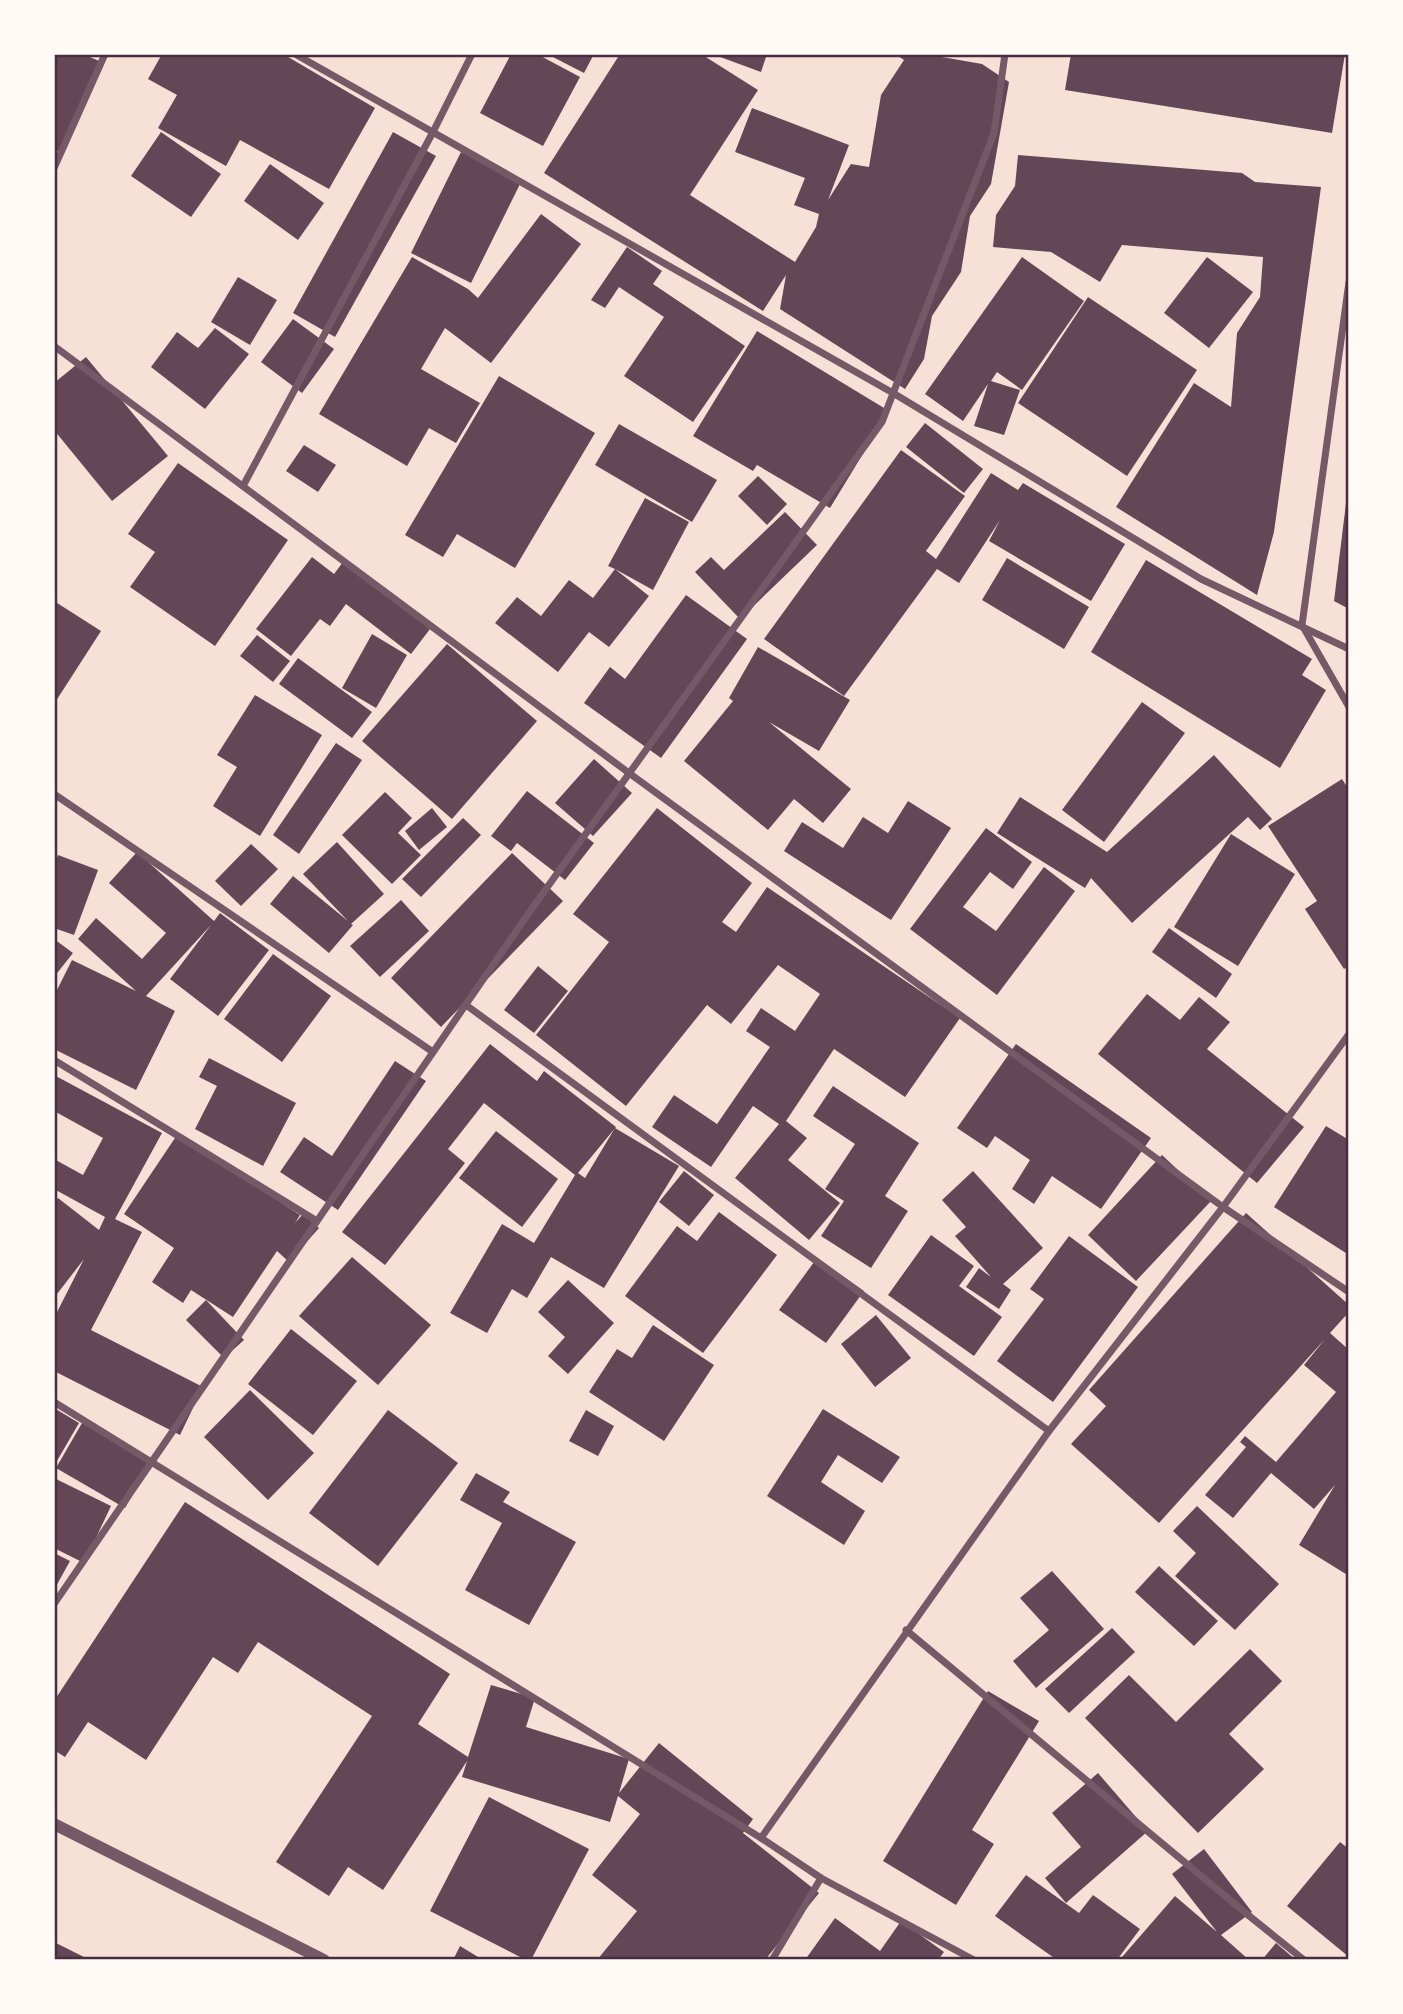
<svg xmlns="http://www.w3.org/2000/svg" width="1403" height="2014" font-family="Raleway,sans-serif">
	<style>
		.building { fill: #644757 }
		.lines { fill: none; stroke-linecap: round; stroke-linejoin: round }
		.minor { stroke: #755966; stroke-width: 7 }
		.tertiary { stroke: #755966; stroke-width: 12 }
		.neatline { fill: none; stroke: #4a2c40; stroke-width: 2.5 }
	</style>
	<rect width="100%" height="100%" fill="#f7e1d7"/>
	<g class="building">
		<polygon points="54,54 83,54 99,61 61,152 54,150"/>
		<polygon points="162,54 283,54 375,108 329,189 240,140 226,166 158,128 177,95 148,79"/>
		<polygon points="511,54 537,54 580,77 543,146 480,113"/>
		<polygon points="547,54 594,54 584,73"/>
		<polygon points="620,54 701,54 758,90 690,195 795,262 816,227 819,214 794,205 805,178 735,152 752,108 849,145 828,200 851,164 869,167 881,95 904,60 895,54 937,54 942,57 982,64 1009,82 991,184 970,216 961,272 932,316 924,359 905,389 780,309 786,275 763,311 544,173"/>
		<polygon points="712,54 767,54 761,72"/>
		<polygon points="1071,54 1345,54 1332,133 1065,90"/>
		<polygon points="161,132 221,174 191,217 131,176"/>
		<polygon points="393,132 436,156 335,337 293,313"/>
		<polygon points="461,152 521,182 471,283 411,253"/>
		<polygon points="1018,155 1242,173 1255,182 1321,187 1274,532 1257,595 1116,507 1194,383 1231,407 1237,333 1260,297 1263,257 1122,245 1100,282 1051,252 993,247 996,215 1015,186"/>
		<polygon points="270,164 324,203 298,240 244,201"/>
		<polygon points="541,214 581,244 491,363 445,328 421,369 480,403 456,443 429,428 407,466 319,414 412,257 468,289 478,298"/>
		<polygon points="627,247 662,271 653,284 745,346 693,422 624,376 664,317 619,287 605,308 591,300"/>
		<polygon points="1022,257 1084,301 1022,390 997,372 991,381 1020,390 1004,435 974,426 988,384 963,421 925,394"/>
		<polygon points="1207,257 1253,292 1209,348 1164,313"/>
		<polygon points="238,277 277,300 250,345 211,322"/>
		<polygon points="1088,297 1197,370 1127,476 1018,403"/>
		<polygon points="293,319 334,349 302,393 261,362"/>
		<polygon points="215,328 249,354 205,409 151,367 177,332 198,348"/>
		<polygon points="757,331 889,411 830,508 757,465 753,471 693,436"/>
		<polygon points="86,357 168,456 112,501 54,430 54,383"/>
		<polygon points="499,376 595,433 515,568 457,534 443,557 405,535"/>
		<polygon points="925,423 983,469 964,493 906,447"/>
		<polygon points="619,424 717,480 692,522 595,465"/>
		<polygon points="304,445 336,465 318,492 286,471"/>
		<polygon points="901,450 965,496 926,551 936,559 991,473 1018,490 1023,483 1125,544 1091,601 989,541 1000,520 959,583 937,569 844,696 764,639"/>
		<polygon points="178,463 288,540 215,646 130,587 155,552 128,534"/>
		<polygon points="758,476 787,504 767,525 738,496"/>
		<polygon points="1347,495 1349,495 1349,609 1334,601"/>
		<polygon points="645,498 689,522 653,590 615,569 649,596 609,647 589,632 558,672 495,623 517,597 541,616 569,580 593,598 615,569 608,566"/>
		<polygon points="785,512 817,545 740,619 695,572 711,557 724,570"/>
		<polygon points="312,557 334,574 343,562 430,629 411,654 346,604 330,626 320,619 291,656 256,629"/>
		<polygon points="1007,558 1089,607 1064,649 982,600"/>
		<polygon points="1146,560 1312,659 1302,675 1326,690 1280,768 1091,652"/>
		<polygon points="686,595 747,639 661,758 584,703 610,667 625,679"/>
		<polygon points="54,601 101,631 54,704"/>
		<polygon points="372,634 407,655 376,708 342,688"/>
		<polygon points="257,635 290,661 273,682 240,656"/>
		<polygon points="447,644 537,721 452,819 362,741"/>
		<polygon points="758,647 850,700 819,751 769,722 851,789 823,823 794,799 768,830 684,761 733,701 729,698"/>
		<polygon points="298,658 372,712 352,738 279,684"/>
		<polygon points="255,695 322,735 260,836 213,806 237,767 217,755"/>
		<polygon points="1142,702 1185,733 1104,842 1062,810"/>
		<polygon points="336,743 362,760 299,854 273,835"/>
		<polygon points="1214,755 1272,819 1260,830 1248,817 1132,923 1091,878 1085,888 997,833 1020,797 1107,852"/>
		<polygon points="594,759 632,793 593,836 555,803"/>
		<polygon points="1342,779 1349,790 1349,966 1344,969 1305,909 1317,901 1268,826"/>
		<polygon points="527,791 594,843 565,880 517,843 511,851 491,836"/>
		<polygon points="385,792 412,818 398,833 421,855 392,884 342,835"/>
		<polygon points="908,801 951,828 891,920 784,851 802,822 843,848 863,817 888,833"/>
		<polygon points="432,808 447,827 419,850 405,831"/>
		<polygon points="657,808 752,883 722,922 736,932 767,887 960,1018 905,1097 834,1049 786,1121 807,1138 788,1160 840,1203 809,1240 735,1178 779,1124 753,1106 711,1167 652,1127 674,1095 717,1124 770,1047 746,1031 761,1008 795,1031 820,994 778,965 731,1024 707,1005 626,1106 536,1035 609,942 573,914"/>
		<polygon points="463,818 481,835 421,897 402,879"/>
		<polygon points="986,828 1032,862 1013,889 990,872 963,907 996,931 1044,867 1075,891 997,995 910,929"/>
		<polygon points="1231,834 1295,874 1238,966 1174,927"/>
		<polygon points="337,842 384,894 351,924 353,925 329,953 270,904 293,876 348,921 303,874"/>
		<polygon points="251,844 278,869 241,906 215,881"/>
		<polygon points="137,852 214,921 220,913 269,950 218,1016 170,979 211,925 146,996 175,1011 136,1090 54,1049 54,996 72,960 136,991 78,939 96,918 142,959 166,933 109,883"/>
		<polygon points="512,853 563,901 441,1027 391,978"/>
		<polygon points="58,855 98,870 74,935 54,928 54,866"/>
		<polygon points="401,900 429,931 380,977 350,946"/>
		<polygon points="1169,928 1232,974 1216,998 1152,952"/>
		<polygon points="54,939 73,953 54,977"/>
		<polygon points="273,954 331,996 282,1062 224,1019"/>
		<polygon points="538,966 568,991 534,1033 504,1010"/>
		<polygon points="1147,994 1180,1020 1199,997 1230,1022 1207,1049 1304,1127 1257,1183 1098,1054"/>
		<polygon points="490,1044 537,1081 544,1071 616,1127 578,1173 585,1178 615,1128 679,1166 604,1288 551,1257 527,1298 512,1289 487,1333 450,1313 502,1224 534,1243 575,1175 484,1103 448,1149 465,1163 385,1265 342,1232"/>
		<polygon points="1016,1044 1151,1138 1101,1209 1052,1176 1034,1204 1012,1189 1030,1160 995,1136 987,1148 957,1128"/>
		<polygon points="209,1058 296,1103 263,1166 195,1129 217,1086 199,1077"/>
		<polygon points="395,1061 426,1081 338,1210 280,1172 304,1137 332,1156"/>
		<polygon points="54,1075 162,1133 115,1219 142,1232 91,1330 203,1387 180,1435 54,1371 54,1318 84,1259 54,1298 54,1203 58,1198 99,1230 105,1217 54,1189 54,1159 83,1175 103,1138 54,1111"/>
		<polygon points="833,1086 919,1143 885,1196 908,1211 871,1268 821,1236 844,1201 825,1189 855,1144 813,1116"/>
		<polygon points="1326,1126 1349,1140 1349,1255 1274,1207"/>
		<polygon points="496,1131 558,1179 522,1227 459,1178"/>
		<polygon points="177,1135 300,1215 295,1223 303,1214 319,1228 289,1262 277,1251 233,1317 191,1290 183,1303 152,1282 174,1248 124,1214"/>
		<polygon points="1162,1155 1211,1201 1136,1281 1088,1235"/>
		<polygon points="684,1171 714,1195 689,1226 659,1202"/>
		<polygon points="973,1171 1043,1248 1003,1284 1011,1290 999,1309 966,1287 979,1268 991,1277 955,1236 966,1227 942,1200"/>
		<polygon points="719,1212 777,1255 703,1353 625,1296 677,1226 697,1241"/>
		<polygon points="1246,1213 1349,1305 1349,1312 1330,1333 1349,1350 1349,1576 1299,1545 1335,1485 1314,1509 1271,1473 1233,1518 1205,1495 1246,1447 1240,1442 1245,1436 1276,1462 1336,1392 1304,1365 1325,1339 1159,1523 1071,1444 1106,1406 1089,1390"/>
		<polygon points="931,1235 974,1266 959,1286 1002,1317 974,1356 888,1295"/>
		<polygon points="1069,1236 1138,1287 1053,1402 997,1361 1044,1299 1030,1289"/>
		<polygon points="352,1257 431,1325 378,1385 299,1316"/>
		<polygon points="817,1258 864,1291 826,1343 779,1310"/>
		<polygon points="568,1280 614,1323 568,1374 548,1356 565,1337 538,1312"/>
		<polygon points="206,1300 244,1340 224,1358 186,1320"/>
		<polygon points="876,1315 911,1358 875,1387 841,1344"/>
		<polygon points="653,1325 714,1365 664,1441 589,1392 617,1349 632,1358"/>
		<polygon points="291,1329 357,1381 313,1435 248,1384"/>
		<polygon points="250,1390 314,1453 268,1500 204,1437"/>
		<polygon points="54,1408 79,1423 54,1466"/>
		<polygon points="823,1409 900,1457 882,1483 838,1455 821,1482 865,1511 844,1545 767,1496"/>
		<polygon points="388,1410 458,1463 378,1566 309,1513"/>
		<polygon points="586,1410 614,1426 598,1456 569,1441"/>
		<polygon points="82,1423 151,1463 125,1508 56,1468"/>
		<polygon points="476,1473 510,1492 503,1502 576,1542 529,1625 465,1590 502,1523 460,1500"/>
		<polygon points="54,1478 111,1506 84,1563 54,1548"/>
		<polygon points="185,1502 450,1674 418,1724 468,1757 491,1685 535,1698 526,1727 629,1759 619,1793 659,1743 753,1819 743,1833 819,1893 765,1960 597,1960 637,1911 592,1875 640,1814 618,1796 610,1822 462,1777 467,1761 383,1890 348,1867 329,1896 276,1862 372,1716 258,1642 238,1673 213,1657 146,1760 88,1722 65,1757 54,1750 54,1701"/>
		<polygon points="1197,1506 1279,1584 1235,1630 1175,1576 1196,1553 1173,1531"/>
		<polygon points="54,1553 70,1561 54,1590"/>
		<polygon points="1159,1566 1218,1621 1194,1646 1135,1592"/>
		<polygon points="1052,1571 1104,1629 1036,1688 1013,1661 1049,1630 1020,1598"/>
		<polygon points="1112,1628 1135,1652 1069,1713 1045,1689"/>
		<polygon points="1250,1649 1282,1681 1229,1734 1264,1769 1198,1833 1085,1718 1129,1675 1176,1722"/>
		<polygon points="988,1691 1039,1721 972,1830 994,1844 956,1905 883,1861"/>
		<polygon points="1098,1773 1148,1831 1066,1903 1045,1878 1081,1847 1052,1813"/>
		<polygon points="489,1797 589,1849 531,1960 526,1960 430,1911"/>
		<polygon points="1340,1842 1349,1849 1349,1957 1287,1906"/>
		<polygon points="1204,1849 1252,1912 1221,1935 1249,1960 1125,1960 1122,1957 1175,1896 1217,1932 1172,1874"/>
		<polygon points="1026,1875 1079,1913 1093,1895 1140,1929 1117,1960 1057,1960 995,1916"/>
		<polygon points="835,1918 880,1951 901,1921 944,1952 938,1960 805,1960"/>
		<polygon points="54,1942 90,1960 54,1960"/>
		<polygon points="1276,1943 1296,1960 1262,1960"/>
		<polygon points="460,1946 483,1960 453,1960"/>
	</g>
	<g class="lines">
		<g class="minor">
			<polyline points="295,54 893,393 1201,579 1349,649"/>
			<polyline points="54,168 105,54"/>
			<polyline points="1349,282 1302,625 1349,707"/>
			<polyline points="54,346 629,773 1223,1207 1349,1292"/>
			<polyline points="243,486 433,132 472,54"/>
			<polyline points="54,794 433,1052"/>
			<polyline points="466,1005 1049,1431"/>
			<polyline points="54,1060 317,1221"/>
			<polyline points="54,1402 761,1838 821,1878 974,1960"/>
			<polyline points="54,1604 528,914 882,422 994,133 1005,54"/>
			<polyline points="906,1630 1248,1915 1304,1960"/>
			<polyline points="761,1838 1049,1431 1223,1207 1349,1034"/>
			<polyline points="772,1960 821,1878"/>
		</g>
		<polyline class="tertiary" points="54,1824 324,1960"/>
	</g>
	<rect width="1403" height="2014" fill="none" stroke="#fffaf5" stroke-width="112"/>
	<rect x="56" y="56" width="1291" height="1902" class="neatline"/>
</svg>
